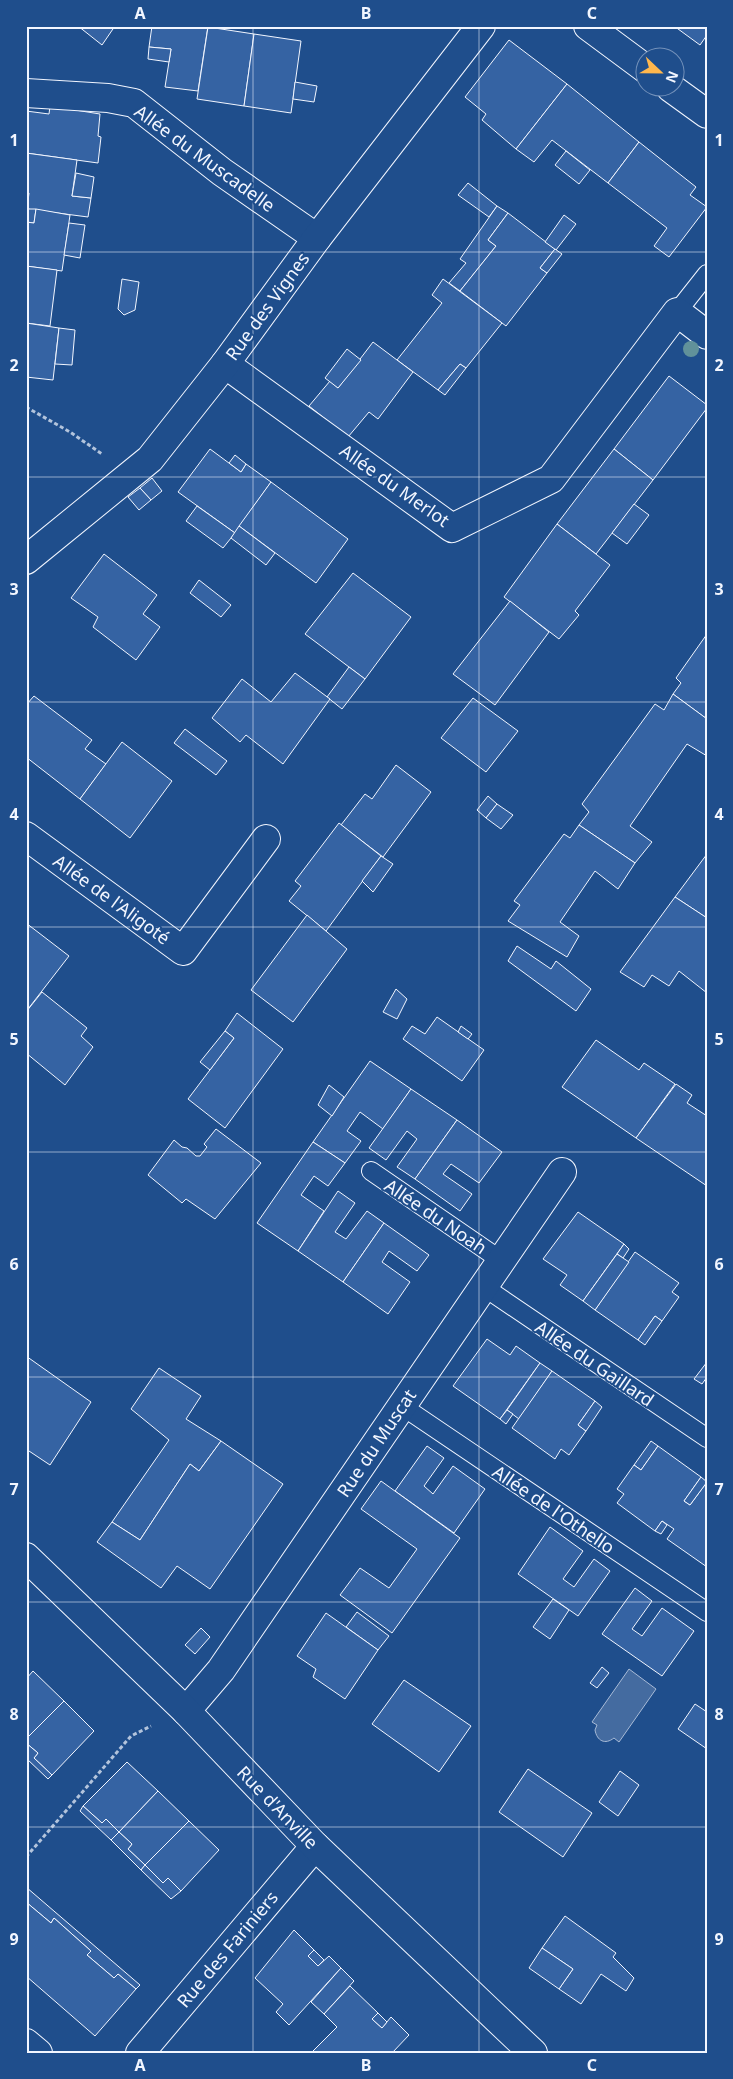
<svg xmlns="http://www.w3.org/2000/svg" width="733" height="2079" font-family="'Noto Sans',sans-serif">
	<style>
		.water { fill: #446ba0; stroke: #a8bbd7 }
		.building { fill: #3563a3; stroke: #f2f6ff }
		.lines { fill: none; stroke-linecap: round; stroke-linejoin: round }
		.lane-casing { stroke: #f2f6ff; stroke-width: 20 }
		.street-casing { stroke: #f2f6ff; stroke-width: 30 }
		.secondary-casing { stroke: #f2f6ff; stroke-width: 30 }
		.path { stroke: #b3c4dc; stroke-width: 3; stroke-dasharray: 4 2.5; stroke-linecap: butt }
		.lane { stroke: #1f4e8c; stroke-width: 18 }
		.street { stroke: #1f4e8c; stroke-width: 28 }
		.secondary { stroke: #1f4e8c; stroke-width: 28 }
		.tree { fill: #61919a }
		.grid { fill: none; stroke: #f2f6ff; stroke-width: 1; stroke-opacity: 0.55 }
		.labels { text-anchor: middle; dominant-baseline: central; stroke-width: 4; stroke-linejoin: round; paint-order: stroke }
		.street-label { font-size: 18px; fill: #f2f6ff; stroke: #1f4e8c }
		.neatline { fill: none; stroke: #f2f6ff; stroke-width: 2 }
		.grid-label { font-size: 16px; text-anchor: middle; font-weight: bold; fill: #f2f6ff }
	</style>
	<rect width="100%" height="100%" fill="#1f4e8c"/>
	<path class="water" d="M629,1669l27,20 -37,53 -5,-4c-9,7 -17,3 -19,-8l2,-5 -5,-3z"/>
	<g class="building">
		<polygon points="78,26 115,26 102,45"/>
		<polygon points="152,26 208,26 198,91 165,87 171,49 149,47"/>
		<polygon points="674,26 707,26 707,35 700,45"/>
		<polygon points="208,27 254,34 244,106 197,99"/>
		<polygon points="254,34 301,41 291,113 244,106"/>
		<polygon points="509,40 567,84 516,149 482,120 486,114 465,97"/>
		<polygon points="149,47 171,49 169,62 148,59"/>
		<polygon points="295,82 317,86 314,102 293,99"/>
		<polygon points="567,84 639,142 608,183 552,140 534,162 516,149"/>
		<polygon points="50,106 100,114 98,136 101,137 98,163 26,153 26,111 49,114"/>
		<polygon points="639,142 696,187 690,195 707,207 669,257 654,246 667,228 608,183"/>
		<polygon points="566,151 590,170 579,184 555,165"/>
		<polygon points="26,153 77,160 72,196 91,198 88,217 27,209 29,193 26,192"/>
		<polygon points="76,173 94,177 91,198 72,196"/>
		<polygon points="468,183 497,206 489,217 458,195"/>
		<polygon points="497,206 508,213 488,240 496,246 460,291 449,283 466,263 460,259"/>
		<polygon points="27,209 36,209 34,223 26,222"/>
		<polygon points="36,209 70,215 62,271 26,266 26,222 34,223"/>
		<polygon points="508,213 555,249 540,268 547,273 506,326 460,291 496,246 488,240"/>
		<polygon points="564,215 576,224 556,250 545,242"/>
		<polygon points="69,223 85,225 80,258 64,255"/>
		<polygon points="555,249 562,254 547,273 540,268"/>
		<polygon points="26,266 57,270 50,326 26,323"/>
		<polygon points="122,279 139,282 135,310 124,315 118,309"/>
		<polygon points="443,279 502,323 466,368 460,364 438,390 397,360 442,303 432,295"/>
		<polygon points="26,323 59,328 53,380 26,377"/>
		<polygon points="59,328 75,330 72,365 55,364"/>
		<polygon points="373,342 413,372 378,419 369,412 348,437 309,406 330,381 338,388"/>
		<polygon points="347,349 361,360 338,388 325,378"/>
		<polygon points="460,364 466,368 445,395 438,390"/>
		<polygon points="669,376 707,405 707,408 653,480 614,449"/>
		<polygon points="210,449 241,472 246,464 271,482 235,533 178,492"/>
		<polygon points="614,449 653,480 596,554 557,524"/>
		<polygon points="235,455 246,464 241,472 229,463"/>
		<polygon points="152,478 162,491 151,500 140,488"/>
		<polygon points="271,482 348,539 316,583 239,526"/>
		<polygon points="140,488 151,500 139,510 128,497"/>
		<polygon points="634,504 649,515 627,544 612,533"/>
		<polygon points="197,506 235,533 223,548 186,521"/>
		<polygon points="557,524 610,565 575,611 579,615 559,639 504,597"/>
		<polygon points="239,526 275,553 266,565 231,538"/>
		<polygon points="104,554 157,595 143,614 160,627 136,660 93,627 98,617 71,598"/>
		<polygon points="353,573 411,617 365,679 305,634"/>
		<polygon points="199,580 231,605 221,617 190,593"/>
		<polygon points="510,601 549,632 495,705 453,674"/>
		<polygon points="707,634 707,719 673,694 681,683 676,678"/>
		<polygon points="349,667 365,679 342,709 327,697"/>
		<polygon points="295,673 330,699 283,764 246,735 240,742 212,718 242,679 271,702"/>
		<polygon points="673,694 707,719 707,756 687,744 630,826 652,842 635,863 579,825 589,812 582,804 655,704 664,710"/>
		<polygon points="34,696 92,740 85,749 106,764 80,799 26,757 26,705"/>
		<polygon points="473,698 518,731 486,772 441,738"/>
		<polygon points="185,729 227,761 216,775 174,743"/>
		<polygon points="122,742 172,781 130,838 80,799"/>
		<polygon points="396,765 431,792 383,857 341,825 365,794 372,799"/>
		<polygon points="488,796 497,804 486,818 477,810"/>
		<polygon points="497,804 513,815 501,829 486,818"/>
		<polygon points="339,823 381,856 326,931 289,901 301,886 295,881"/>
		<polygon points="579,825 635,863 618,889 595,871 560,922 579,936 567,957 508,921 520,905 514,901 564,834 570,838"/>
		<polygon points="707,854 707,918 675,897"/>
		<polygon points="381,856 393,864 373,892 362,881"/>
		<polygon points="675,897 707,918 707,933 705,935 707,937 707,993 679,971 669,986 652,975 644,987 620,972"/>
		<polygon points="307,915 347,949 293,1022 251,990"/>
		<polygon points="26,923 69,956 28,1009 26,1007"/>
		<polygon points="517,946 551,969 556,961 591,989 576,1011 508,961"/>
		<polygon points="396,989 407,999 397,1019 383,1012"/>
		<polygon points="42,992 87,1028 81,1036 93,1047 65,1085 26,1053 26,1012"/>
		<polygon points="237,1013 283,1049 225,1128 188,1099 234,1038 225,1031"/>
		<polygon points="437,1017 484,1050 462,1081 403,1039 412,1026 425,1034"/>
		<polygon points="461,1026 472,1034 468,1039 458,1032"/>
		<polygon points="225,1031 234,1038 210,1070 200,1062"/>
		<polygon points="596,1040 639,1070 644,1063 675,1084 636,1138 562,1087"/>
		<polygon points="370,1061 411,1089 383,1129 360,1112 347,1131 361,1141 345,1163 313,1142"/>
		<polygon points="676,1084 692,1095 687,1103 707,1116 707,1186 636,1138"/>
		<polygon points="329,1085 344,1097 332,1116 318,1105"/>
		<polygon points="411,1089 457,1120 415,1179 397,1167 417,1139 407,1131 386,1160 369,1148"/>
		<polygon points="457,1120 502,1152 479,1183 451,1164 443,1174 472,1194 460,1211 415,1179"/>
		<polygon points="216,1129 261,1163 215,1219 186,1199 182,1203 148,1175 174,1140 182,1147 187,1148 196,1156 200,1156 207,1147 204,1144"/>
		<polygon points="313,1142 345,1163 328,1186 314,1176 301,1195 324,1211 298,1251 257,1223"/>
		<polygon points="338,1191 355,1203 335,1232 346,1239 367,1211 384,1223 343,1282 298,1251"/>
		<polygon points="578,1212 624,1244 583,1301 560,1285 567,1275 543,1259"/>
		<polygon points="384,1223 429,1255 417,1271 389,1251 382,1262 410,1282 388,1314 343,1282"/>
		<polygon points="624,1244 629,1249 623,1258 617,1254"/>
		<polygon points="635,1252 679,1283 672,1292 679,1297 662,1321 655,1316 638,1340 595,1310"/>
		<polygon points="617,1254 629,1262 595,1310 583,1301"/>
		<polygon points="655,1316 662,1321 645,1345 638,1340"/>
		<polygon points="487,1339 510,1355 516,1346 540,1363 500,1419 453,1386"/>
		<polygon points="26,1356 91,1402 50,1465 26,1449"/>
		<polygon points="707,1362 707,1377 702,1384 694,1379"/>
		<polygon points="540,1363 552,1371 519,1419 507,1410"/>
		<polygon points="159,1368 201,1396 186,1419 221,1441 199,1471 190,1464 140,1540 112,1522 169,1440 131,1409"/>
		<polygon points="552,1371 595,1401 578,1425 586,1431 569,1455 561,1449 555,1459 512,1428"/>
		<polygon points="595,1401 602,1407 586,1431 578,1425"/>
		<polygon points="507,1410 513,1414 506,1424 500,1419"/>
		<polygon points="221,1441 283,1484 210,1589 177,1566 161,1588 97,1542 112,1522 140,1540 190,1464 199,1471"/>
		<polygon points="651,1441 658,1446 641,1470 634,1465"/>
		<polygon points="427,1446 444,1458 424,1486 433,1494 453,1466 485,1489 454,1533 395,1491"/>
		<polygon points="658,1446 701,1477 684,1501 690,1505 707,1482 707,1567 667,1539 674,1529 662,1521 655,1531 617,1503 624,1494 617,1489 634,1465 641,1470"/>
		<polygon points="701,1477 707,1482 690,1505 684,1501"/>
		<polygon points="381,1481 460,1538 392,1633 340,1595 360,1568 389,1588 417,1549 361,1509"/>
		<polygon points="662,1521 667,1525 661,1534 655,1531"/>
		<polygon points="550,1527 583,1551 563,1579 574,1587 594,1559 610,1571 578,1616 518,1574"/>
		<polygon points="635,1588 652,1601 632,1629 642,1636 662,1608 694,1631 662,1676 602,1634"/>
		<polygon points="553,1599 569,1610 550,1639 533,1627"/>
		<polygon points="357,1612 389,1636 378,1650 346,1627"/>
		<polygon points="326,1613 378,1650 345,1699 313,1677 316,1669 297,1656"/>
		<polygon points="201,1628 210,1637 195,1654 185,1645"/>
		<polygon points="602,1667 609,1673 597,1688 590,1683"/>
		<polygon points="33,1671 64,1701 26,1739 26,1679"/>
		<polygon points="404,1680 471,1726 439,1772 372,1724"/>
		<polygon points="64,1701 94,1731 52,1775 34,1758 38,1753 26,1743 26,1739"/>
		<polygon points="695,1704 707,1712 707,1749 678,1729"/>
		<polygon points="26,1743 38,1753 34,1758 52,1775 48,1779 26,1758"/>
		<polygon points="127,1762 158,1791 119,1832 106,1819 102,1823 83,1806"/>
		<polygon points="528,1769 592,1813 563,1857 499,1812"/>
		<polygon points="620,1771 639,1785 618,1816 599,1802"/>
		<polygon points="158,1791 189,1821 145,1865 128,1849 132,1844 119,1832"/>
		<polygon points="83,1806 102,1823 106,1819 119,1832 111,1840 80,1811"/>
		<polygon points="189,1821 219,1850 181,1891 168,1878 163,1883 145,1865"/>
		<polygon points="119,1832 132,1844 128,1849 145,1865 141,1870 111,1840"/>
		<polygon points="145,1865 163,1883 168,1878 181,1891 171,1899 141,1870"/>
		<polygon points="26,1887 140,1985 136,1989 118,1974 114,1978 87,1955 91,1951 54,1918 51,1923 26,1902"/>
		<polygon points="26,1902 51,1923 54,1918 91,1951 87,1955 114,1978 118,1974 136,1989 95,2036 26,1976"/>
		<polygon points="565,1916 616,1953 613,1957 634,1978 626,1991 601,1974 581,2004 559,1989 573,1969 542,1948"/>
		<polygon points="294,1930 314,1950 308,1956 318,1966 329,1956 341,1968 289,2025 276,2012 283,2004 255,1978"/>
		<polygon points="542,1948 573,1969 559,1989 529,1968"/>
		<polygon points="314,1950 324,1960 318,1966 308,1956"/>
		<polygon points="341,1968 354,1981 324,2014 311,2002"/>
		<polygon points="350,1986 378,2013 372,2019 382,2028 391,2017 409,2035 392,2053 311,2053 337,2027 324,2014"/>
		<polygon points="378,2013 387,2022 382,2028 372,2019"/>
	</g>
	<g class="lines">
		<g class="lane-casing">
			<g id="lane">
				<polyline points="677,312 707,274"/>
				<polyline points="371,1171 502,1261"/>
				<polyline points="484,1287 707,1438"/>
				<polyline points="402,1406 707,1612"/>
			</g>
		</g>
		<g class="street-casing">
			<g id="street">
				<polyline points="588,26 646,69"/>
				<polyline points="671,88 707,114"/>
				<polyline points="26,93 108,98 134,103 222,172 317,238"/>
				<polyline points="225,364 452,528 551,479 677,312 707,335"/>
				<polyline points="26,560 150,459 225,364 317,238 481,26"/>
				<polyline points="26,836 183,951 266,839"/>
				<polyline points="186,1711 221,1670 562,1172"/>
				<polyline points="26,2043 38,2053"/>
				<polyline points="140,2053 315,1846"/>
			</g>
		</g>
		<g class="secondary-casing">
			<polyline id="secondary" points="26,1557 186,1711 315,1846 533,2053"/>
		</g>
		<g class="path">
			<polyline points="26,407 70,432 102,454"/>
			<polyline points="26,1857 131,1736 151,1726"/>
		</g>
		<use href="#lane" class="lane"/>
		<use href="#street" class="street"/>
		<use href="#secondary" class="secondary"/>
	</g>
	<circle class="tree" cx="691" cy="349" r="8"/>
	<path class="grid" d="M253,26v2027M479,26v2027M26,252h681M26,477h681M26,702h681M26,927h681M26,1152h681M26,1377h681M26,1602h681M26,1827h681"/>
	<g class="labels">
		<g class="street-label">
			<text transform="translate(205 158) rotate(36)">Allée du Muscadelle</text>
			<text transform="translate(267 306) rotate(-54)">Rue des Vignes</text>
			<text transform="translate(395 485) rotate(35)">Allée du Merlot</text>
			<text transform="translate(112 899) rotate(36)">Allée de l'Aligoté</text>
			<text transform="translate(436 1216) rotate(34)">Allée du Noah</text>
			<text transform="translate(595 1363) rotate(34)">Allée du Gaillard</text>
			<text transform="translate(376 1443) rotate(-56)">Rue du Muscat</text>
			<text transform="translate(554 1509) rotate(34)">Allée de l'Othello</text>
			<text transform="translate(278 1807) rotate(46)">Rue d'Anville</text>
			<text transform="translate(227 1949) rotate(-50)">Rue des Fariniers</text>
		</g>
	</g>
	<rect width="733" height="2079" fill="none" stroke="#1f4e8c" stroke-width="55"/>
	<g transform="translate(660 72) rotate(112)"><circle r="24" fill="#1f4e8c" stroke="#7391ba"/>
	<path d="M0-4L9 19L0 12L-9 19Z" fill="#ffb74d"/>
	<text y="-8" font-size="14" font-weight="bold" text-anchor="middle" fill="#f2f6ff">N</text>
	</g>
	<rect x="28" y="28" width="678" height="2024" class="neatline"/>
	<g class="grid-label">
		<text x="140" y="19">A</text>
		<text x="366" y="19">B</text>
		<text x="592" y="19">C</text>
		<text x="14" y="146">1</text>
		<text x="719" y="146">1</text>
		<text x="14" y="371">2</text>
		<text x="719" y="371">2</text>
		<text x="14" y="595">3</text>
		<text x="719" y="595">3</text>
		<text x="14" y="820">4</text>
		<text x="719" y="820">4</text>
		<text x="14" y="1045">5</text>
		<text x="719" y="1045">5</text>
		<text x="14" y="1270">6</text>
		<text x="719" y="1270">6</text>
		<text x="14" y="1495">7</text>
		<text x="719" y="1495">7</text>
		<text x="14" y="1720">8</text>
		<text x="719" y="1720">8</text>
		<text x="14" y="1945">9</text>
		<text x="719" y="1945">9</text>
		<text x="140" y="2071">A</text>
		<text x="366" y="2071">B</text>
		<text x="592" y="2071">C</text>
	</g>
</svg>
